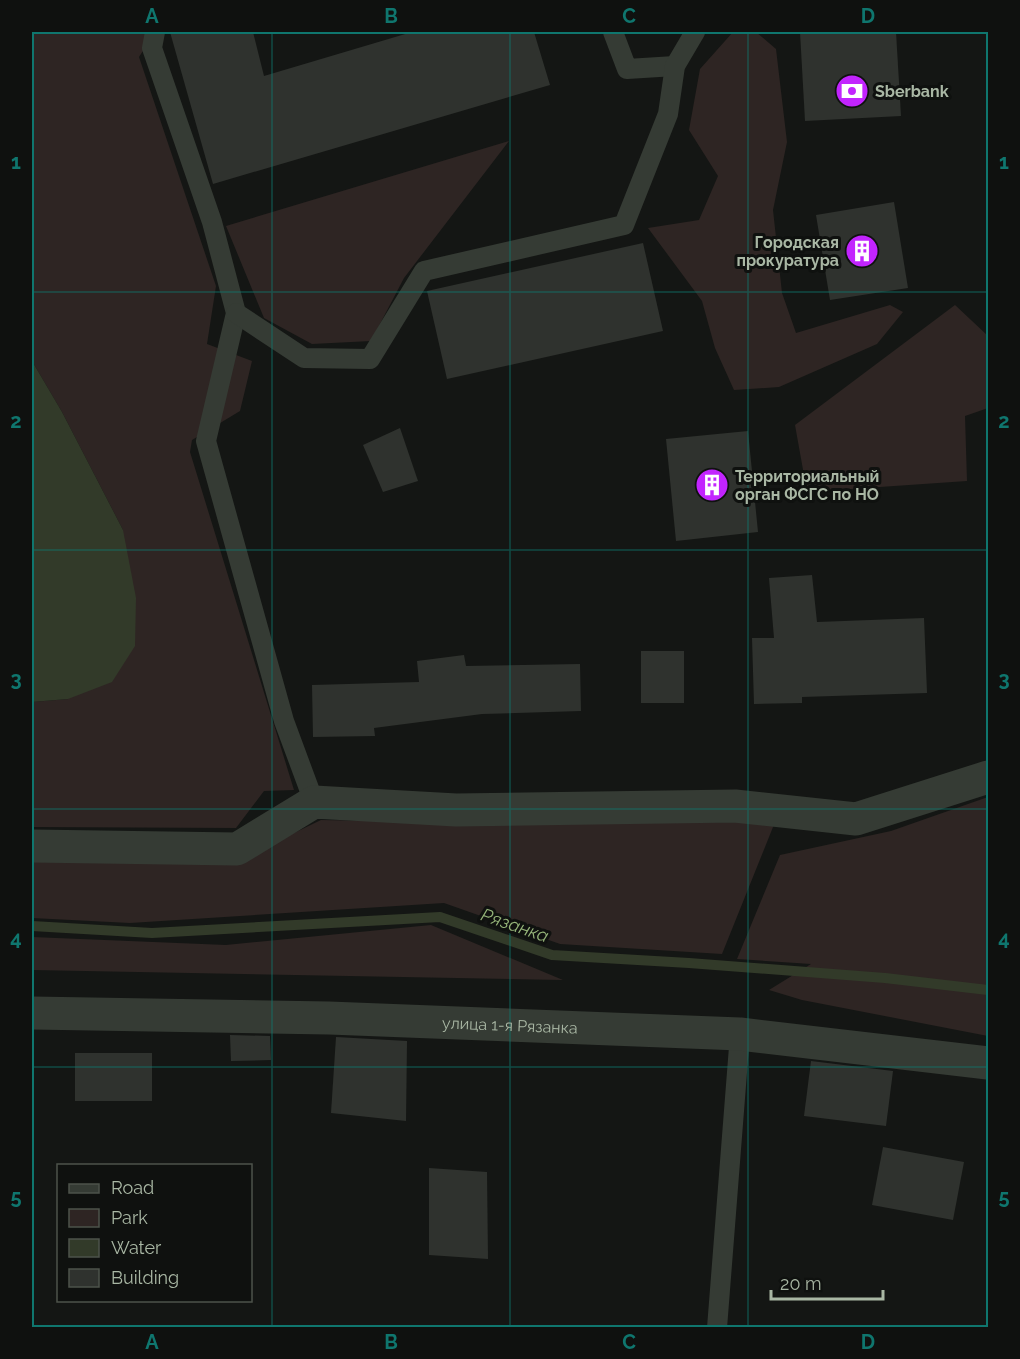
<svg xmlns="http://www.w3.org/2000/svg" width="1020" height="1359" font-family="Raleway,sans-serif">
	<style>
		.green { fill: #2e2523 }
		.water { fill: #323a29 }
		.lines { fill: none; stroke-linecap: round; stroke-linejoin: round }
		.stream { stroke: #323a29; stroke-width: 10 }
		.building { fill: #2f322e }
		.lane { stroke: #353b34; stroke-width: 20 }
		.street { stroke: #353b34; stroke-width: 33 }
		.grid { fill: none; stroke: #0f766e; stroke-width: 1.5; stroke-opacity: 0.55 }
		.labels { text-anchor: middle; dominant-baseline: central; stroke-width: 6; stroke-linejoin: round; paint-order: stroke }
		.poi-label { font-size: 16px; font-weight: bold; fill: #a9b7a4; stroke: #0f110f; text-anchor: start }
		.street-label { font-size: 16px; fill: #a9b7a4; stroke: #0f110f }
		.water-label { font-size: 18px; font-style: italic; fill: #95b479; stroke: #0f110f }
		.neatline { fill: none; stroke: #0f766e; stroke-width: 2 }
		.grid-label { font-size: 20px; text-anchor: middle; font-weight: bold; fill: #0f766e }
	</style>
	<rect width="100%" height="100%" fill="#141614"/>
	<g class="green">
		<polygon points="32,32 155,32 139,57 216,286 207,344 252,361 240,411 192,440 190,452 294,790 264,791 236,828 32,827 32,702 68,699 123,530 62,412 32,361"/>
		<polygon points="733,32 756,32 776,49 787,142 773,210 782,293 796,333 890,305 903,312 877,344 779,387 734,390 715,348 702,301 648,228 699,220 718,176 689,130 700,69"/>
		<polygon points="509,141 404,278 371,341 312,344 264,318 226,226"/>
		<polygon points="955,305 988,336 988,408 965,416 967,481 807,492 795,425"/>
		<polygon points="988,797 988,1036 802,1000 769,990 811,964 737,959 780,855 891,831"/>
		<polygon points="731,806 775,822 722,954 560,944 444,903 130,923 32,918 32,857 242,858 321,820 537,824"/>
		<polygon points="431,925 563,980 32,970 32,937 226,945"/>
	</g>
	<polygon class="water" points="32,361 62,412 123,530 136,598 135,646 112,682 68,699 32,702"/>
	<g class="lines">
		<polyline class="stream" points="32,926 152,933 440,917 552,955 689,963 885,978 988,990"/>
	</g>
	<g class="building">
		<polygon points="170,32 253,32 264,76 412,32 534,32 550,85 213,184"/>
		<polygon points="800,32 896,32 901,116 805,121"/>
		<polygon points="894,202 908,288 830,300 816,215"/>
		<polygon points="643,243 663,331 447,379 427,291"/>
		<polygon points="400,428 418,481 383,492 363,445"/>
		<polygon points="748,431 758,532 676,541 666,439"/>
		<polygon points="812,575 817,622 924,618 927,693 802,697 802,703 754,704 752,638 774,638 769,578"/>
		<rect x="641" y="651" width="43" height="52"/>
		<polygon points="464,655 466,666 580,664 581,711 482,714 374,728 375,736 313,737 312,685 419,682 417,661"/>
		<polygon points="230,1035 270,1036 271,1060 231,1061"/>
		<polygon points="336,1037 407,1041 406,1121 331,1113"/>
		<rect x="75" y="1053" width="77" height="48"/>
		<polygon points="811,1061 893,1071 886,1126 804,1116"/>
		<polygon points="883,1147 964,1162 953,1220 872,1205"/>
		<polygon points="429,1168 487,1172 488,1259 429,1255"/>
	</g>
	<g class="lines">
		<g class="lane">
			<polyline points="155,32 152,48 212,222 236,313 206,441 284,721 314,802"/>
			<polyline points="613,32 627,69 675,66"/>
			<polyline points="236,313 304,358 370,359 424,271 624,225 668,114 675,66 695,32"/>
			<polyline points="717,1328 740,1034"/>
		</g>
		<g class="street">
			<polyline points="32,846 237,849 314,802 456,810 735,806 856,819 988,777"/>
			<path id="s1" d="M32,1013l297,5 411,16 248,29"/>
		</g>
	</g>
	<path class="grid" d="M272,32v1296M510,32v1296M748,32v1296M32,292h956M32,550h956M32,809h956M32,1067h956"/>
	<defs>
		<g id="bank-disc" transform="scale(1.725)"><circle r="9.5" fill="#c224fe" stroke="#0f110f"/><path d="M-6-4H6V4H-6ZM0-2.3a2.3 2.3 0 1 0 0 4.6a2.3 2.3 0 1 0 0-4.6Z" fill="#fff"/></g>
		<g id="building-disc" transform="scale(1.725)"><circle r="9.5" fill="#c224fe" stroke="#0f110f"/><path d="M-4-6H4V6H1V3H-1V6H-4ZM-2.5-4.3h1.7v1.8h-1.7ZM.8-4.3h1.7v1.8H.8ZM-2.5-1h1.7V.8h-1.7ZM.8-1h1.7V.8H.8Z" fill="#fff"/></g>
	</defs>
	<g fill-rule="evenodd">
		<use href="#bank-disc" x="852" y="91"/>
		<use href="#building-disc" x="862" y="251"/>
		<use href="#building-disc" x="712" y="485"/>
	</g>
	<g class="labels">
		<g class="poi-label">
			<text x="875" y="91">Sberbank</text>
			<text x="839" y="242" text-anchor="end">Городская<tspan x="839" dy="18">прокуратура</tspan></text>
			<text x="735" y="476">Территориальный<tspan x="735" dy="18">орган ФСГС по НО</tspan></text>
		</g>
		<g class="street-label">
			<text stroke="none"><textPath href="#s1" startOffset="478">улица 1-я Рязанка</textPath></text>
		</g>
		<g class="water-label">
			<text transform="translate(515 925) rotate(19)">Рязанка</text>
		</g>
	</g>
	<rect width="1020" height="1359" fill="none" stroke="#0f110f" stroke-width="66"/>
	<rect x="57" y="1164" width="195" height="138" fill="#0f110f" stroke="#4d534b" stroke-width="1.5"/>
	<rect x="69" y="1184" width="30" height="9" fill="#353b34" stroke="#4d534b" stroke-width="1.5"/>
	<text x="111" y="1194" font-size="18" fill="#a9b7a4">Road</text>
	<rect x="69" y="1209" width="30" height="18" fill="#2e2523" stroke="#4d534b" stroke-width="1.5"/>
	<text x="111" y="1224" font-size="18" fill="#a9b7a4">Park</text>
	<rect x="69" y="1239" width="30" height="18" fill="#323a29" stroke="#4d534b" stroke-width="1.5"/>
	<text x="111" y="1254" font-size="18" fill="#a9b7a4">Water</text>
	<rect x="69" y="1269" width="30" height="18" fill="#2f322e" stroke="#4d534b" stroke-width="1.5"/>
	<text x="111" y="1284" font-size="18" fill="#a9b7a4">Building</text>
	<path d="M771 1290v9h112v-9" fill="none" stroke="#a9b7a4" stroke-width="3"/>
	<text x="780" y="1290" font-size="18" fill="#a9b7a4" stroke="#0f110f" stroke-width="4.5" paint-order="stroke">20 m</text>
	<rect x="33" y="33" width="954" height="1293" class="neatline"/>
	<g class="grid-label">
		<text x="152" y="23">A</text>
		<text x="391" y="23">B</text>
		<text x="629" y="23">C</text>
		<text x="868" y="23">D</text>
		<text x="16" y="169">1</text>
		<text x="1004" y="169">1</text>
		<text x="16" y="428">2</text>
		<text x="1004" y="428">2</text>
		<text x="16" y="686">3</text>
		<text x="1004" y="686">3</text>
		<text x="16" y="945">4</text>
		<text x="1004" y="945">4</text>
		<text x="16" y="1204">5</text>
		<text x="1004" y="1204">5</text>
		<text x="152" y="1349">A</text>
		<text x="391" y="1349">B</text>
		<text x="629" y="1349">C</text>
		<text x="868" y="1349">D</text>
	</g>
</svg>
